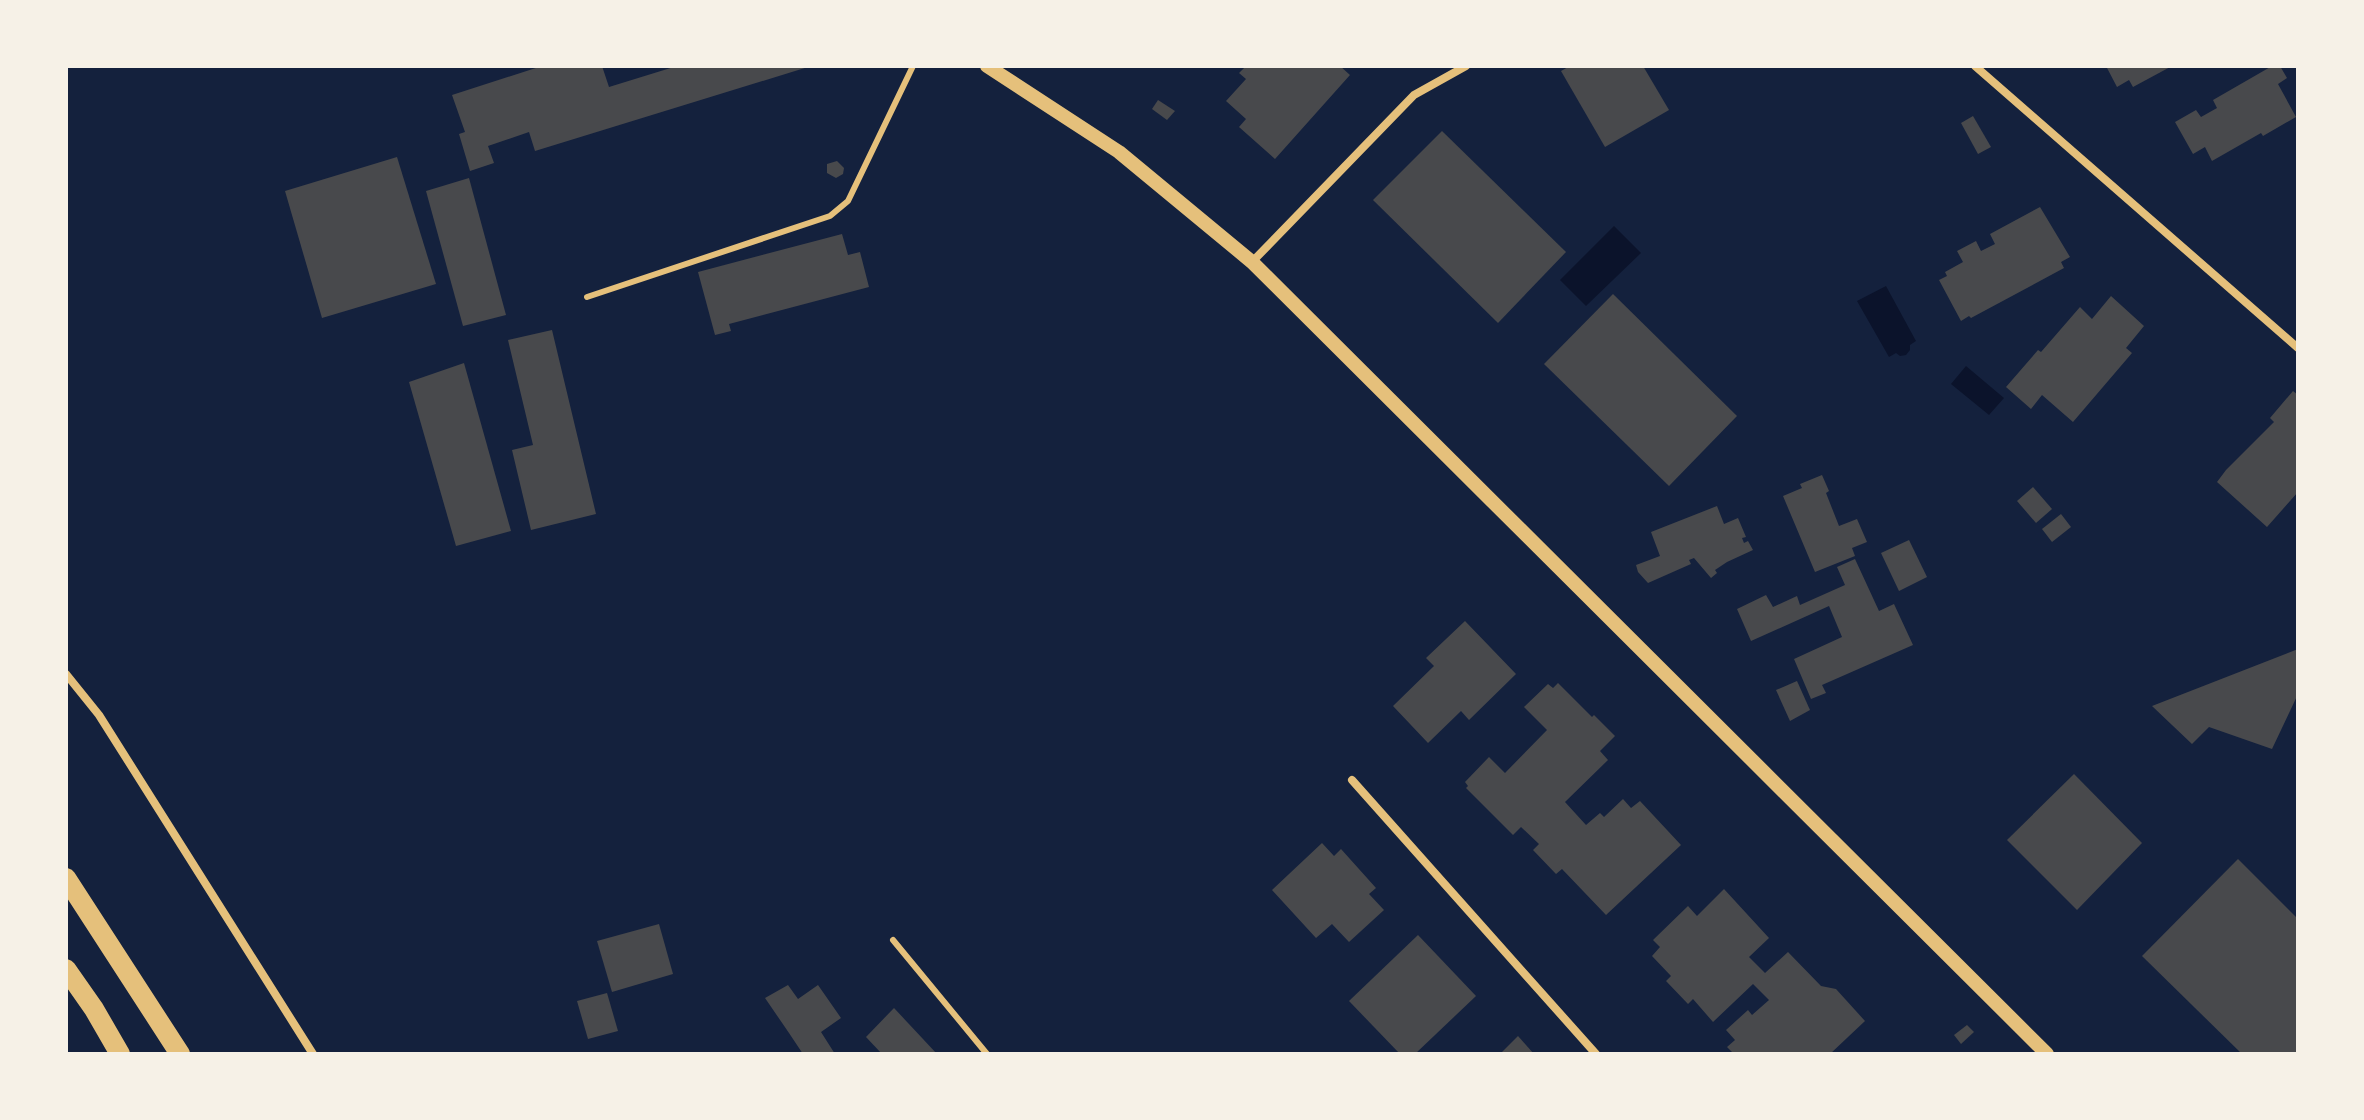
<svg xmlns="http://www.w3.org/2000/svg" width="2364" height="1120" font-family="'Varela Round',sans-serif">
	<style>
		.water { fill: #0b132b }
		.building { fill: #48494c }
		.lines { fill: none; stroke-linecap: round; stroke-linejoin: round }
		.service { stroke: #e5c07b; stroke-width: 6 }
		.minor { stroke: #e5c07b; stroke-width: 8 }
		.tertiary { stroke: #e5c07b; stroke-width: 14 }
		.primary { stroke: #e5c07b; stroke-width: 20 }
	</style>
	<rect width="100%" height="100%" fill="#14213d"/>
	<g class="water">
		<polygon points="1614,226 1641,253 1586,306 1560,280"/>
		<polygon points="1886,286 1916,341 1910,345 1910,350 1906,355 1900,356 1896,353 1889,357 1857,301"/>
		<polygon points="1966,366 2004,398 1989,415 1951,384"/>
	</g>
	<g class="building">
		<polygon points="542,66 602,66 609,87 677,66 808,67 535,151 529,132 488,146 494,163 470,171 459,134 465,132 452,95"/>
		<polygon points="1246,66 1340,66 1350,75 1275,159 1239,127 1246,119 1226,101 1246,79 1239,73"/>
		<polygon points="1570,66 1643,66 1669,110 1605,147 1561,71"/>
		<polygon points="2106,66 2172,66 2133,87 2129,80 2117,87"/>
		<polygon points="2272,66 2280,66 2287,78 2278,84 2296,117 2263,136 2261,133 2212,161 2205,147 2193,154 2175,122 2196,110 2201,117 2217,108 2213,100"/>
		<polygon points="1158,100 1175,111 1167,120 1152,109"/>
		<polygon points="1973,116 1991,147 1978,154 1961,123"/>
		<polygon points="1442,131 1566,252 1498,323 1373,200"/>
		<polygon points="397,157 436,284 322,318 285,191"/>
		<polygon points="837,161 844,168 843,174 836,178 827,173 827,164"/>
		<polygon points="469,178 506,315 463,326 426,191"/>
		<polygon points="2040,207 2070,257 2061,262 2064,268 1971,318 1969,316 1961,321 1939,280 1947,276 1945,272 1963,262 1957,251 1976,241 1981,251 1995,244 1990,234"/>
		<polygon points="842,234 848,255 860,252 869,287 729,324 731,331 715,335 698,272"/>
		<polygon points="1613,294 1737,416 1669,486 1544,364"/>
		<polygon points="2111,296 2144,326 2126,348 2132,353 2073,422 2042,395 2031,409 2006,387 2038,350 2041,352 2080,307 2092,319"/>
		<polygon points="552,330 596,514 531,530 512,450 533,445 508,340"/>
		<polygon points="464,363 511,531 456,546 409,382"/>
		<polygon points="2293,391 2298,395 2298,492 2267,527 2217,482 2226,470 2274,422 2270,418"/>
		<polygon points="1822,475 1829,491 1826,493 1839,526 1857,519 1867,542 1852,548 1855,556 1815,572 1783,496 1802,488 1800,484"/>
		<polygon points="2033,487 2052,509 2036,523 2017,501"/>
		<polygon points="1717,506 1724,524 1738,518 1746,537 1742,538 1744,543 1748,541 1753,550 1727,562 1715,570 1717,573 1711,578 1694,558 1689,560 1691,564 1648,583 1638,572 1636,565 1660,556 1651,532"/>
		<polygon points="2061,514 2071,527 2052,542 2042,529"/>
		<polygon points="1909,540 1927,577 1899,591 1881,553"/>
		<polygon points="1855,559 1879,611 1894,604 1913,645 1822,685 1826,693 1811,699 1794,659 1842,637 1829,606 1751,641 1737,609 1766,595 1773,607 1797,596 1800,605 1845,585 1837,567"/>
		<polygon points="1465,621 1516,674 1469,720 1461,711 1428,743 1393,706 1434,666 1426,658"/>
		<polygon points="2298,649 2298,694 2272,749 2209,727 2192,744 2152,706"/>
		<polygon points="1797,681 1810,710 1790,721 1776,690"/>
		<polygon points="1558,683 1592,717 1594,715 1615,736 1600,751 1608,760 1565,802 1586,825 1600,813 1604,817 1623,799 1631,808 1640,801 1681,845 1606,915 1562,869 1556,874 1533,850 1539,844 1521,827 1513,835 1466,788 1468,786 1465,782 1489,757 1505,773 1547,730 1524,707 1548,684 1553,688"/>
		<polygon points="2074,774 2142,843 2077,910 2007,840"/>
		<polygon points="1322,843 1334,856 1341,849 1376,888 1369,894 1384,910 1349,942 1332,924 1316,938 1272,890"/>
		<polygon points="2238,859 2298,919 2298,1054 2242,1054 2142,956"/>
		<polygon points="1724,889 1769,938 1749,957 1765,973 1788,952 1821,986 1836,989 1865,1021 1830,1054 1734,1054 1727,1047 1735,1040 1726,1030 1748,1010 1752,1015 1769,1000 1753,984 1713,1022 1693,999 1688,1004 1666,981 1671,976 1652,956 1660,947 1653,940 1688,906 1697,916"/>
		<polygon points="659,924 673,974 612,992 597,941"/>
		<polygon points="1418,935 1476,996 1415,1054 1400,1054 1349,1001"/>
		<polygon points="788,985 798,999 818,985 841,1018 821,1032 835,1054 803,1054 789,1033 765,998"/>
		<polygon points="607,993 618,1031 588,1039 577,1001"/>
		<polygon points="894,1008 937,1054 882,1054 866,1037"/>
		<polygon points="1967,1025 1974,1032 1961,1044 1954,1035"/>
		<polygon points="1518,1036 1534,1054 1500,1054"/>
	</g>
	<g class="lines">
		<g class="service">
			<polyline points="587,297 830,216 848,201 913,66"/>
			<polyline points="893,940 987,1054"/>
		</g>
		<g class="minor">
			<polyline points="1975,66 2298,348"/>
			<polyline points="1252,262 1414,95 1466,66"/>
			<polyline points="66,674 99,715 313,1054"/>
			<polyline points="1352,780 1596,1054"/>
		</g>
		<polyline class="tertiary" points="987,66 1119,152 1252,262 2047,1054"/>
		<g class="primary">
			<polyline points="66,878 180,1054"/>
			<polyline points="66,969 94,1009 120,1054"/>
		</g>
	</g>
	<rect width="2364" height="1120" fill="none" stroke="#f6f1e7" stroke-width="136"/>
</svg>
